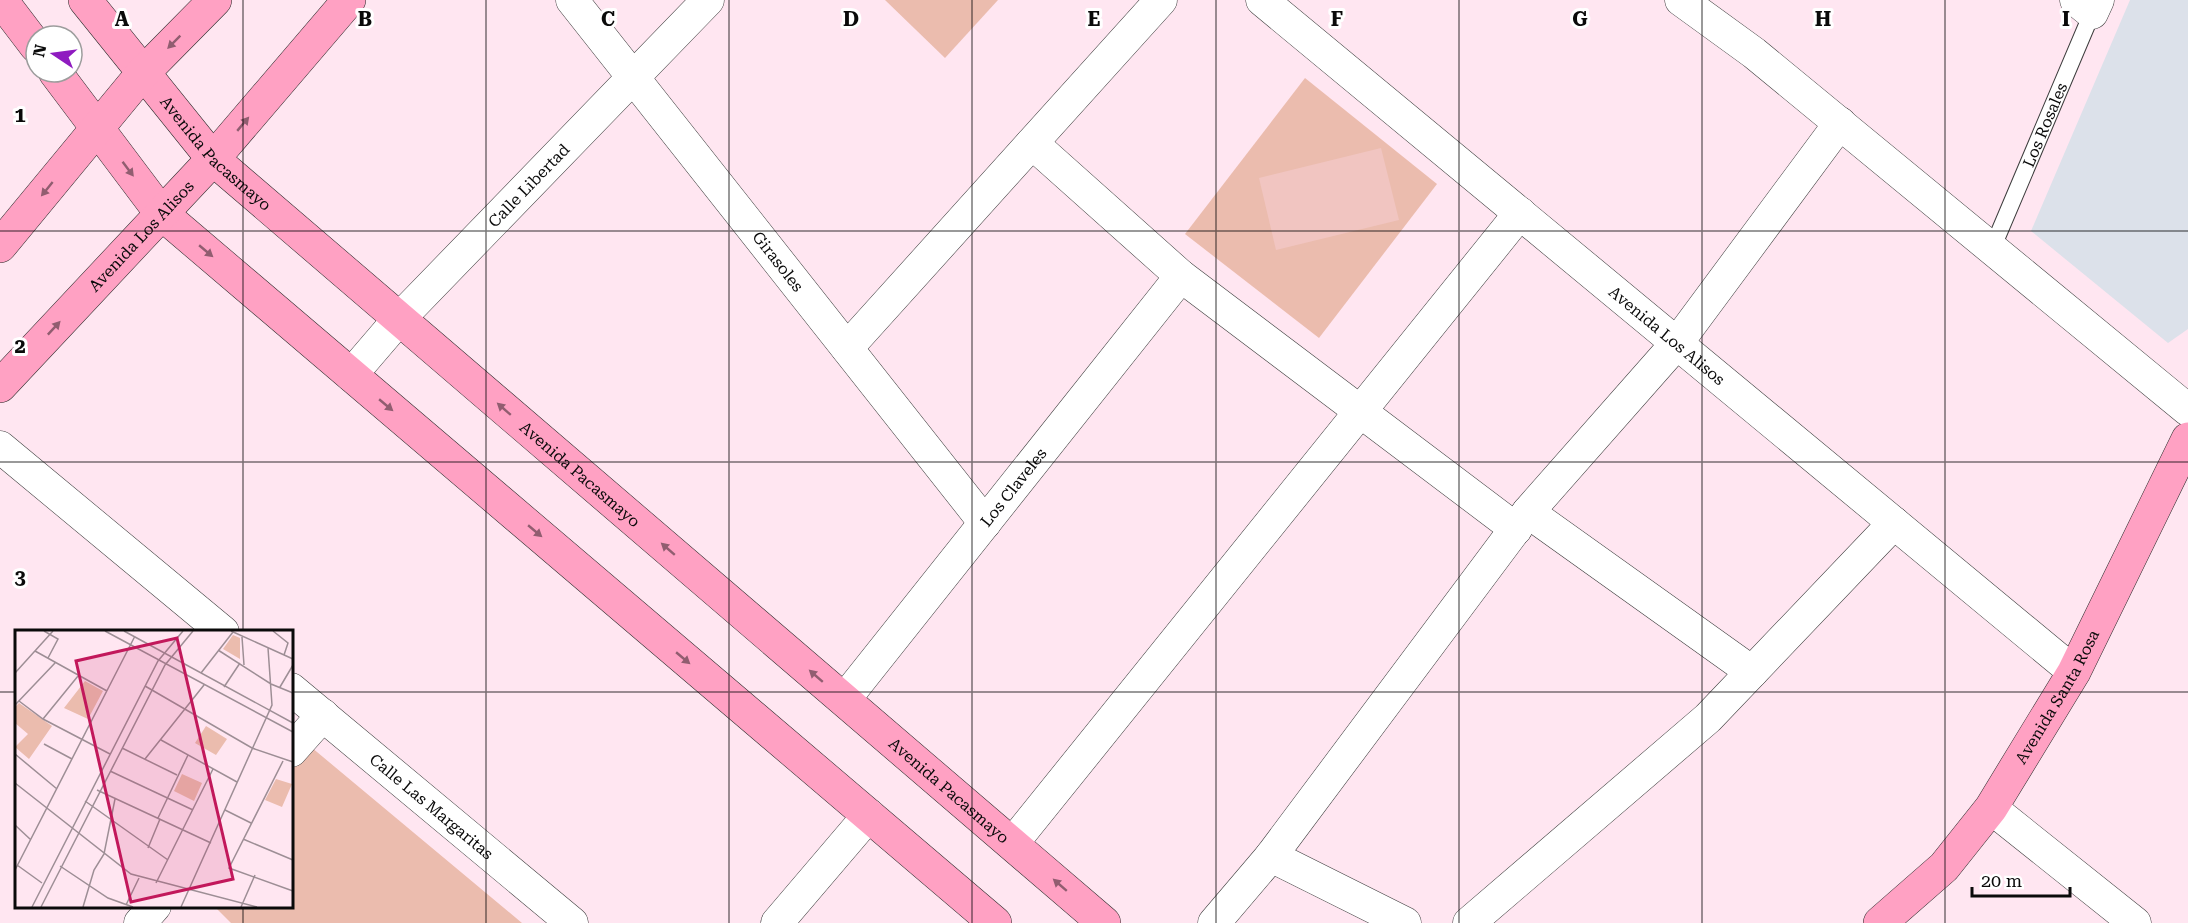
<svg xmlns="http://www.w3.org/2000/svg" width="2188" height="923" font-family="'Roboto Serif',serif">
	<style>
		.industrial { fill: #dce1ea }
		.green { fill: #ebbcae }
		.pitch { fill: #f1c5c1 }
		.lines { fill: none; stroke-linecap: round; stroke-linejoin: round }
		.lane-casing { stroke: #3d3d3d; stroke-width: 18 }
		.street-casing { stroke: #3d3d3d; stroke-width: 33 }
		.secondary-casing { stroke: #2c2c2c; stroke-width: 34 }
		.lane { stroke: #fff; stroke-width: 16 }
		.street { stroke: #fff; stroke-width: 32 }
		.secondary { stroke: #ffa1c3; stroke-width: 33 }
		.oneway { fill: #915d70 }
		.grid { fill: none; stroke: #0a0a0a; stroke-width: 1.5; stroke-opacity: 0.55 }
		.labels { text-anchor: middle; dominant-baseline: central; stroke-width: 6; stroke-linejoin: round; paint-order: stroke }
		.street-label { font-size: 16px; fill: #0a0a0a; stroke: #fff }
		.inset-road { fill: none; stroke: #9d8e95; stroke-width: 1.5 }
		.view { fill: #c2185b; fill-opacity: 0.15; stroke: #c2185b; stroke-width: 3 }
		.inset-edge { fill: none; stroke: #0a0a0a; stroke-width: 3 }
		.grid-label { font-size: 20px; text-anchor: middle; font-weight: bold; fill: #0a0a0a; stroke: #fff; stroke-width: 6; stroke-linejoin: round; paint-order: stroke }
	</style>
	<rect width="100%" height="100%" fill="#ffe6f1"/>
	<polygon class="industrial" points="2130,0 2188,0 2188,329 2168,343 2031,231"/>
	<g class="green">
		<polygon points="885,0 998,0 945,58"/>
		<polygon points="1305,78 1437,184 1319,338 1185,234"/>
		<polygon points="311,747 522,923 231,923 215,907 291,906 291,769"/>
	</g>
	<polygon class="pitch" points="1381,148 1399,220 1276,250 1259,178"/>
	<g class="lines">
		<g class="lane-casing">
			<g id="lane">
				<path id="s1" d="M1992,249l100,-236"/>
			</g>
		</g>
		<g class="street-casing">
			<g id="street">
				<path id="s2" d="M572,0l413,523"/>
				<path id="s3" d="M1262,0l812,672"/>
				<polyline points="1681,0 1754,53 2188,410"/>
				<polyline points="2076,0 2092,13 2098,0"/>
				<polyline points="1032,143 1181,276 1516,529"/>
				<polyline points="847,348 1161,0"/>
				<path id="s4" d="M351,375l48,-56 309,-319"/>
				<polyline points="0,447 223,632"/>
				<polyline points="1528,512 1752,672"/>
				<path id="s5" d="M291,689l281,234"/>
				<path id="s6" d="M844,700l337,-424"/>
				<polyline points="291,751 323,715"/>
				<polyline points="1991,808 2135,923"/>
				<polyline points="1012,844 1520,213"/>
				<polyline points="1271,856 1405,923"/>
				<polyline points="140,923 155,906"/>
				<polyline points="777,923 869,815"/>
				<polyline points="1214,923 1271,856 1528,512 1677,343 1840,123"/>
				<polyline points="1469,923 1708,718 1894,523"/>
			</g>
		</g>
		<g class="secondary-casing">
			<g id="secondary">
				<polyline points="1,0 36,46"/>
				<path id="s7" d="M85,0l128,159 891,764"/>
				<polyline points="55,72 161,213 995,923"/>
				<polyline points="0,246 142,74 215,0"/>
				<path id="s8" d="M0,386l213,-227 136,-159"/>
				<path id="s9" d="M1880,923l64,-56 47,-59 83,-136 114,-233"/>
			</g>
		</g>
		<use href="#lane" class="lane"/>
		<use href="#street" class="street"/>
		<use href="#secondary" class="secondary"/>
	</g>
	<defs><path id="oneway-solid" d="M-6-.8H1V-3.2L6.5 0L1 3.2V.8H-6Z" transform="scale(1.5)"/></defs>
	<g class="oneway">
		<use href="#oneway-solid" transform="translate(174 42) rotate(135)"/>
		<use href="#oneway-solid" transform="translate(243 124) rotate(-50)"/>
		<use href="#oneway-solid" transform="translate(128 169) rotate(53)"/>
		<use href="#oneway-solid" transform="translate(47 189) rotate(129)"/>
		<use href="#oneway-solid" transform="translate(206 251) rotate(40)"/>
		<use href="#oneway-solid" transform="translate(54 328) rotate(-47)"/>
		<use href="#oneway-solid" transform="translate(386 405) rotate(40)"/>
		<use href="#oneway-solid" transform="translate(504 409) rotate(-139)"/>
		<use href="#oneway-solid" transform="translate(535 531) rotate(40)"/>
		<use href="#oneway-solid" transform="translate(668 549) rotate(-139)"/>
		<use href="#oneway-solid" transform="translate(683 658) rotate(40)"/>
		<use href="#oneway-solid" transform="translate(816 676) rotate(-139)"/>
		<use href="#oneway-solid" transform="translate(1060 885) rotate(-139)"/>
	</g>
	<path class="grid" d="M243,0v632M486,0v923M729,0v923M972,0v923M1216,0v923M1459,0v923M1702,0v923M1945,0v923M0,231h2188M0,462h2188M0,692h16M291,692h1897M243,906v17"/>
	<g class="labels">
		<g class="street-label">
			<text stroke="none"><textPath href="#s1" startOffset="135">Los Rosales</textPath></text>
			<text stroke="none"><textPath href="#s7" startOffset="202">Avenida Pacasmayo</textPath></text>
			<text stroke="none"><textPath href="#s4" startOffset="260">Calle Libertad</textPath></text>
			<text stroke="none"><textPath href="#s8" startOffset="206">Avenida Los Alisos</textPath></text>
			<text stroke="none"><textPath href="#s2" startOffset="333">Girasoles</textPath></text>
			<text stroke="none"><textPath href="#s3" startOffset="526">Avenida Los Alisos</textPath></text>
			<text stroke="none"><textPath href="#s7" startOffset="688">Avenida Pacasmayo</textPath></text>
			<text stroke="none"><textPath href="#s6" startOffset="272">Los Claveles</textPath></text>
			<text stroke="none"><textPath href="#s9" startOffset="290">Avenida Santa Rosa</textPath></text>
			<text stroke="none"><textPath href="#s7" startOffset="1174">Avenida Pacasmayo</textPath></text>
			<text stroke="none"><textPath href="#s5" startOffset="183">Calle Las Margaritas</textPath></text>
		</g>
	</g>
	<g transform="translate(15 630)">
		<rect width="278" height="278" fill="#ffe6f1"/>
		<path d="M218,5l7,3v21l-17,-10zM70,51l18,10 -15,28 -24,-11zM4,73l33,23 -23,33 -14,-12 13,-13 -13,-11v-16zM191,96l21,13 -11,16 -21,-12zM167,144l20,9 -8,18 -20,-10zM261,149l16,5 -10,23 -17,-7z" fill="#ebbcae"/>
		<path class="inset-road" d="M29,1l14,8 -10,19M90,1l188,101M109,1l169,92M216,1l62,28M258,1l15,12 -4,12M227,7l2,28M203,20l53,34 22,9M20,21l72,40M0,43l38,-42M186,43l32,-41M130,56l107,62 41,14M209,57l16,-24M265,57l13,-22M4,71l24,18 67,35M0,75l40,-42M28,89l35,-43M146,110l76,42M29,114l28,15M107,118l55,27M0,124l42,35M130,129l59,-74M268,131l-54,107 64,23M95,141l83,39M0,153l116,91 126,33M82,160l114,53M70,171l83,59M210,180l26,13M143,188l30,-63M0,195l16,15M228,209l50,21M133,218l12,-29M2,235l25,18M45,236l48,32 25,9M0,240l120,-234M141,253l57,-114M111,275l13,-27M17,277l126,-246 25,-30M26,277l124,-242 28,-34M68,277l11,-37 10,-16 11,-55M166,277l91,-202 -4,-57M226,277l14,-32"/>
		<path class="view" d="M162,8l56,241 -102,23 -55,-241z"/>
		<rect width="278" height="278" class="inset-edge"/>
	</g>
	<g class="grid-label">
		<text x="122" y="26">A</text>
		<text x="365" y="26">B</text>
		<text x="608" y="26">C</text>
		<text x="851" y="26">D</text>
		<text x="1094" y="26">E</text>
		<text x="1337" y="26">F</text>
		<text x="1580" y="26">G</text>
		<text x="1823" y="26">H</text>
		<text x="2066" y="26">I</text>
		<text x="20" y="122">1</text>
		<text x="20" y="353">2</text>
		<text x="20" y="584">3</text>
	</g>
	<g transform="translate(54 54) rotate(283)"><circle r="28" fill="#ffffff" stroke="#9d9d9d" stroke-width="1.5"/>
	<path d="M0-4.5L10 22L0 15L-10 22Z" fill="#8f1bc0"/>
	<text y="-9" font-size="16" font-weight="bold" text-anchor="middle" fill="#0a0a0a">N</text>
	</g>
	<path d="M1972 887v9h98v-9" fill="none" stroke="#0a0a0a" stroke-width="3"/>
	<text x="1981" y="887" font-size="18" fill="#0a0a0a" stroke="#ffffff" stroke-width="4.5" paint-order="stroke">20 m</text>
</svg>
